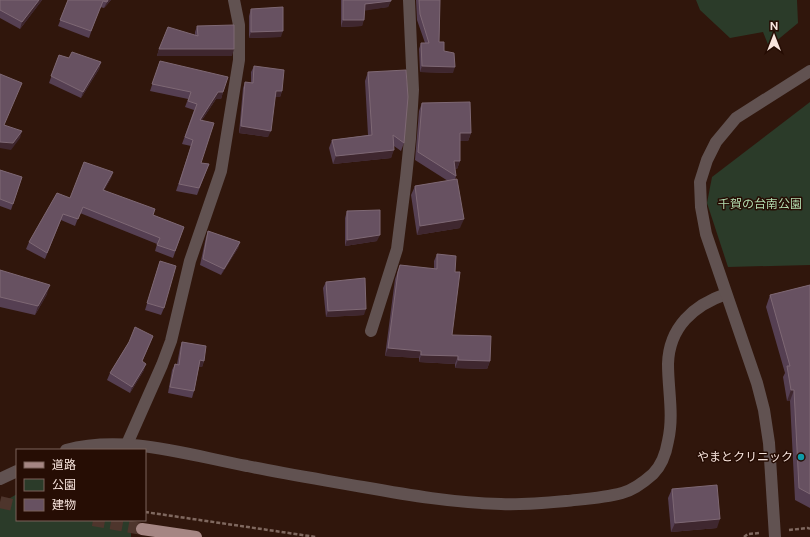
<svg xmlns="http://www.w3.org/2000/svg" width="810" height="537" font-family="'Public Sans','Noto Sans JP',sans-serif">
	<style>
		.green { fill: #2b3b29 }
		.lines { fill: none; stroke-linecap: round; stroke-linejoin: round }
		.major-tunnel { stroke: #4e352c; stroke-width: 12; stroke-dasharray: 12 6; stroke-linecap: butt }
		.path { stroke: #7f685f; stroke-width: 2.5; stroke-dasharray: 4 2; stroke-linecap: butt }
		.minor { stroke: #615251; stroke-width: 12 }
		.major { stroke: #a58683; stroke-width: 12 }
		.wall { fill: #553f52 }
		.shaded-wall { fill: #3f272f }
		.building { fill: #675161; stroke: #7e6874 }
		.culture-dot { fill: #0f9aa8; stroke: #260d04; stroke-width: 1.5 }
		.labels { text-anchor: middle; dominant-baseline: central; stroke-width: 3; stroke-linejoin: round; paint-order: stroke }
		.park-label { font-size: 12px; fill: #b3ddb0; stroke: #260d04 }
		.poi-label { font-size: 12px; fill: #f8e5de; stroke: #260d04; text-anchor: end }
	</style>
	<rect width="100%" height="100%" fill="#30160c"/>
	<g class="green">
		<polygon points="696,0 797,0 798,23 769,47 763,32 730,38 700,10"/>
		<polygon points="810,102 810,265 728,267 707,203 712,177"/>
		<polygon points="17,494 17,520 131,520 131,537 0,537 0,504"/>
	</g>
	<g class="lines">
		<g class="major-tunnel">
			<polyline points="0,502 17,506"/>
			<polyline points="93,520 142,529"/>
		</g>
		<g class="path">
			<polyline points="145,512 316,537"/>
			<polyline points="789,530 808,528 810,529"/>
			<polyline points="744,537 748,534 760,533"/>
		</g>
		<g class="minor">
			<polyline points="371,331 397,249 406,178 410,139 413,90 409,0"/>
			<polyline points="127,444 162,365 171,341 190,261 221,171 239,60 239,25 234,0"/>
			<path d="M66,450c59,-16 122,5 181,16 38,8 77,14 116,21 45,8 92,16 138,17 21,1 43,-1 65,-3 19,-2 38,-3 56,-8 12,-3 22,-11 31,-19 9,-9 13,-21 15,-33 6,-26 0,-51 0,-77 1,-37 26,-59 58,-70"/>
			<polyline points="0,479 17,471"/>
			<polyline points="775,537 769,443 764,410 757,383 706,234 701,207 700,182 707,160 716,142 736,118 810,71"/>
		</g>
		<polyline class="major" points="142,529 196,537"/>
	</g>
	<g class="wall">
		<polygon points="0,0 42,0 20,29 0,18"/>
		<polygon points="68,0 111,0 104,8 100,7 89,38 58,26"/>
		<polygon points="341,0 391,0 388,7 365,10 362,26 341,27"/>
		<polygon points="416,0 440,0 439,42 444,51 453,73 420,72 419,49 421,43 425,43 417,20"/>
		<polygon points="251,9 281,37 249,38 249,16"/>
		<polygon points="197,26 232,56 157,56 159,49 195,35 195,32"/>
		<polygon points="59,55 69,58 101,62 99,69 81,98 49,83"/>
		<polygon points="160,61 223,92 221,99 216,99 202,120 201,163 209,164 197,195 176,191 191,146 182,144 194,110 185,107 188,99 150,91"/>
		<polygon points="254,66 282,91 280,97 275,97 268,137 239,133 243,88 245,82 251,83 251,72"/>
		<polygon points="368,72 404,143 401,151 394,146 391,158 333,164 329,148 332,140 368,135 365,81"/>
		<polygon points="422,103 471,133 468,141 460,141 460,161 457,169 455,169 456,176 455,180 460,228 417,235 411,195 415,186 448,181 415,160 419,111"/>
		<polygon points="0,170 22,177 11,210 0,206"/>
		<polygon points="113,172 111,178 104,190 153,215 184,227 173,258 155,251 157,244 80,213 75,226 61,220 45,259 26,249 29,242 70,198"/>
		<polygon points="347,211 377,241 345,246 345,218"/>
		<polygon points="208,231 240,242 238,248 221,275 200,265 206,237"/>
		<polygon points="437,254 452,335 490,361 487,369 455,368 455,364 419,362 419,358 385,356 395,279 400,265 434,269 434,261"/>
		<polygon points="160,261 164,308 161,315 145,310"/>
		<polygon points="0,270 47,294 35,315 0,307"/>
		<polygon points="326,282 364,315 326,317 323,288"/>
		<polygon points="810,285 810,508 795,500 790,401 787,401 783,377 785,373 766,307 770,295"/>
		<polygon points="153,336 142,362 144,370 130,393 107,380 110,373 129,342"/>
		<polygon points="182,342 204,361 202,367 199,367 194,391 192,398 168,393 172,370 175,364 177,364 180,348"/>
		<polygon points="672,489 717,528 671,532 668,498"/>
	</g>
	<g class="shaded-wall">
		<polygon points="39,0 42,0 20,29 22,22"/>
		<polygon points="108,0 111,0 104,8"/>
		<polygon points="391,1 388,7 363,11 365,4"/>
		<polygon points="343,20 364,20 362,26 341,27"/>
		<polygon points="283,31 281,37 249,38 251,32"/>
		<polygon points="159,49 234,49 232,56 157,56"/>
		<polygon points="101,62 99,69 81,98 83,92"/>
		<polygon points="422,66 455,67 453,73 420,72"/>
		<polygon points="276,91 282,91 280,97 274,97"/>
		<polygon points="218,92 223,92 221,99 216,99 198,126 200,120"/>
		<polygon points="241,126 271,131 268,137 239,133"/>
		<polygon points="22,131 20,138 11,150 0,148 0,142"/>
		<polygon points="460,133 471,133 468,141 457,141"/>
		<polygon points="394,150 391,158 333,164 336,156"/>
		<polygon points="454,161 460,161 457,169 451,169"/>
		<polygon points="113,172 111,178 101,196 103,190"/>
		<polygon points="464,219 460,228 417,235 420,226"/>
		<polygon points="380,235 377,241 345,246 347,240"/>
		<polygon points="240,242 238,248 221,275 224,269"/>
		<polygon points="50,285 47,294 35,315 38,306"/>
		<polygon points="366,309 364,315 326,317 328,311"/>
		<polygon points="153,336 151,342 139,368 142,361"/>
		<polygon points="388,348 421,351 419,358 385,356"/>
		<polygon points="421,355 458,356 455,364 419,362"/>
		<polygon points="200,360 204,361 202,367 198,367"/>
		<polygon points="458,360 490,361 487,369 455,368"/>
		<polygon points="146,364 144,370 130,393 132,387"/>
		<polygon points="791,390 794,390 790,401 787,401"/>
		<polygon points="720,519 717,528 671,532 675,523"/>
	</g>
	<g class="building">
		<polygon points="0,0 39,0 22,22 0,10"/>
		<polygon points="68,0 108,0 107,2 103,1 91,31 60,20"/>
		<polygon points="343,0 391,0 391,1 365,4 364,20 343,20"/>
		<polygon points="419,0 440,0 439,42 444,42 444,51 454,53 455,67 422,66 421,43 429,43 420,14"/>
		<polygon points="283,7 283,31 251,32 251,9"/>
		<polygon points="234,25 234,49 159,49 168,27 198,36 197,26"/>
		<polygon points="72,52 101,62 83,92 51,76 59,55 69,58"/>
		<polygon points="160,61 228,77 223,92 218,92 200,120 214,123 201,163 209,164 199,188 179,184 193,140 185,137 197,104 188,101 191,92 152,84"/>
		<polygon points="254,66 284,70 282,91 276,91 271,131 241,126 245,82 253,83"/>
		<polygon points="406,70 408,97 404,143 393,135 394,150 336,156 332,140 372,135 368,72"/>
		<polygon points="0,74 22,83 4,125 22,131 13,143 0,142"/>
		<polygon points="470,102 471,133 460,133 460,161 454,161 456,176 418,152 422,103"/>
		<polygon points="84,162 113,172 103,190 155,209 153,215 184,227 175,251 157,245 160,238 83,207 78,219 63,214 47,253 29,242 57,193 70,198"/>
		<polygon points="0,170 22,177 13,204 0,199"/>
		<polygon points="457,179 464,219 420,226 415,186"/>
		<polygon points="380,210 380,235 347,240 347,211"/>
		<polygon points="208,231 240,242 224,269 203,259"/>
		<polygon points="437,254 456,256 455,272 460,272 452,335 491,336 490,361 458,360 458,356 421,355 421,351 388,348 398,272 400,265 437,269"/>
		<polygon points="160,261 176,266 164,308 147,303"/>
		<polygon points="0,270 50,285 38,306 0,297"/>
		<polygon points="365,278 366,309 328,311 326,282"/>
		<polygon points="810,285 810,494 799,488 794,390 791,390 787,366 790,366 770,295"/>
		<polygon points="135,327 153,336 142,361 146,364 132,387 110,373 129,342"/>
		<polygon points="182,342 206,346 204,361 200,360 194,391 170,387 175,364 179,365"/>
		<polygon points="717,485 720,519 675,523 672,489"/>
	</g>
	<circle class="culture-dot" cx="801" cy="457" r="4"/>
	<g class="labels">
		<g class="park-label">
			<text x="760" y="204">千賀の台南公園</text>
		</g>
		<g class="poi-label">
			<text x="793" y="457">やまとクリニック</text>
		</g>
	</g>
	<rect x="16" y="449" width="130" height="72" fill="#260d04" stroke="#7a635b"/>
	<rect x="24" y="462" width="20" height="6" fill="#a58683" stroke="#7a635b"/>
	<text x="52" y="469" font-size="12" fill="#f8e5de">道路</text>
	<rect x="24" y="479" width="20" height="12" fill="#2b3b29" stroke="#7a635b"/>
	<text x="52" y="489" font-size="12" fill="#f8e5de">公園</text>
	<rect x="24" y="499" width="20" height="12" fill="#675161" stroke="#7a635b"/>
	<text x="52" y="509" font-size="12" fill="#f8e5de">建物</text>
	<g transform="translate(774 36)" stroke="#260d04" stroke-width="3" paint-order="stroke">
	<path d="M0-3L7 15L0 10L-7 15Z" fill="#f8e5de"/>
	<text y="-6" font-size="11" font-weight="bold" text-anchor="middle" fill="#f8e5de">N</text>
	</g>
</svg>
